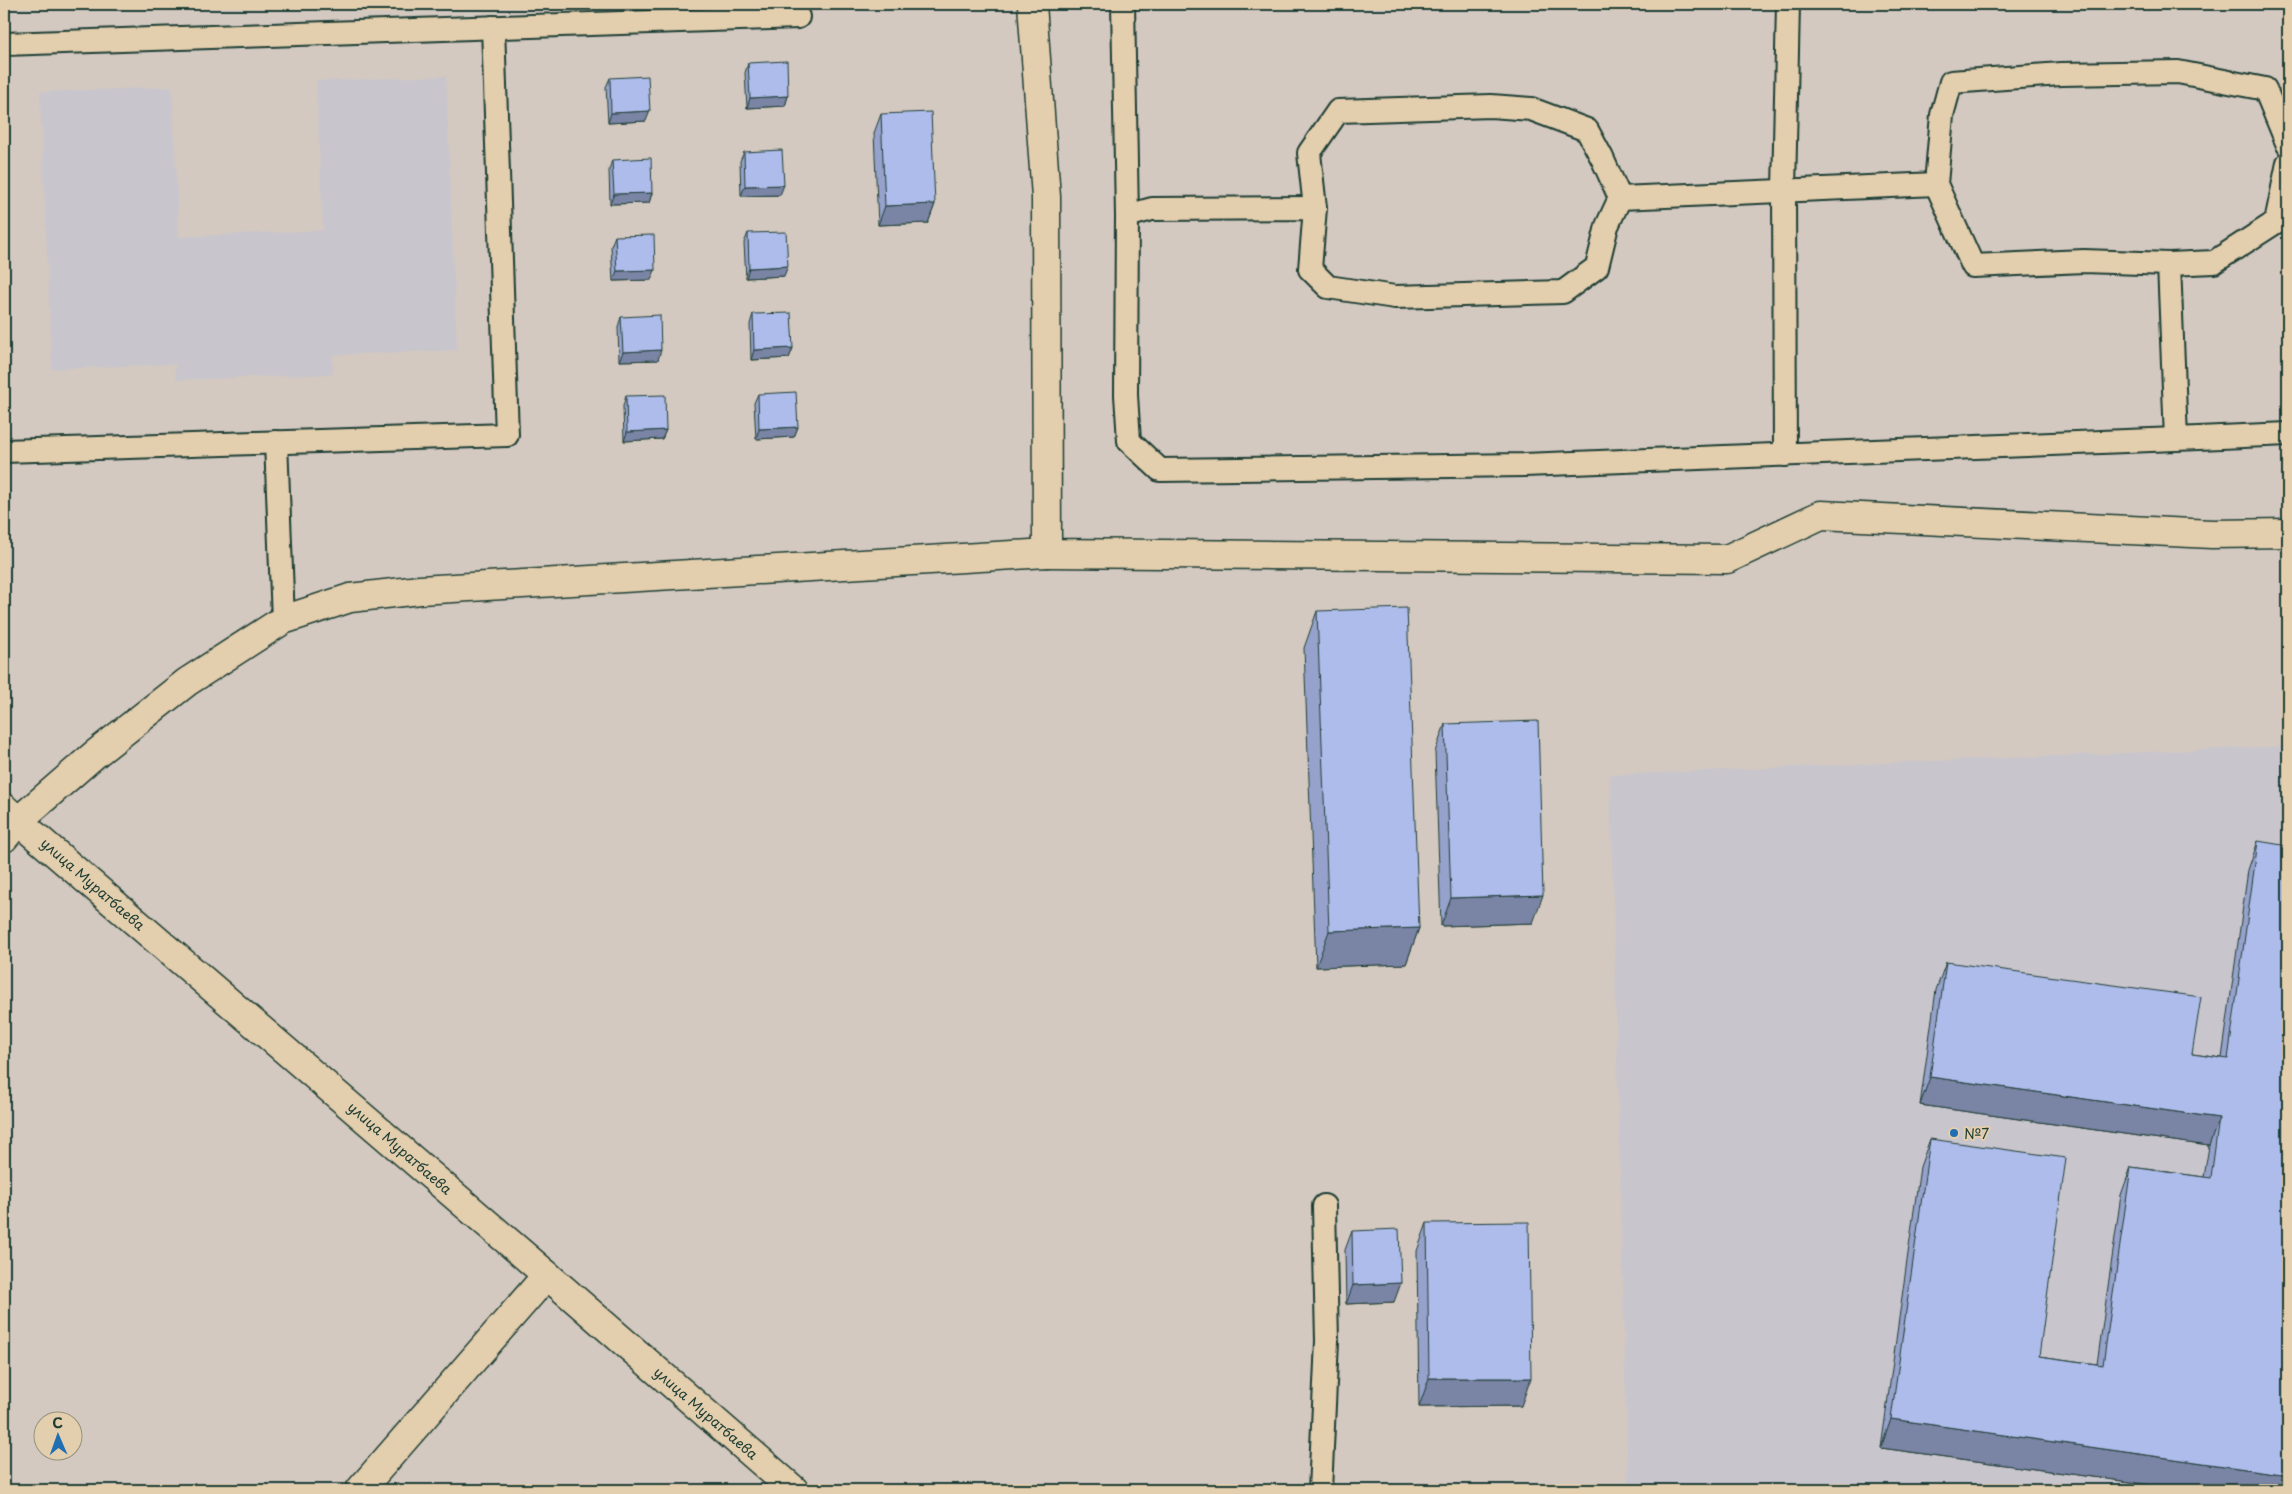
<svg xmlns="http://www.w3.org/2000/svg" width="2292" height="1494" font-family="'Playpen Sans',sans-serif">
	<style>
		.built { fill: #c8c5cd }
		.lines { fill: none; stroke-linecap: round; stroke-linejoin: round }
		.service-casing { stroke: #1f3d34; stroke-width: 26 }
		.minor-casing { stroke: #1f3d34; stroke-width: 31 }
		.tertiary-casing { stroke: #1f3d34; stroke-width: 31 }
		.service { stroke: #e3cead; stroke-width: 22 }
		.minor { stroke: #e3cead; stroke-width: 28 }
		.tertiary { stroke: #e3cead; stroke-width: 28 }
		.wall { fill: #96a2cb; stroke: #1f3d34 }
		.shaded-wall { fill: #7a84a5; stroke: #1f3d34 }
		.building { fill: #aebcec; stroke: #1f3d34 }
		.poi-dot { fill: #1f6fb2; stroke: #e3cead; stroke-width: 2 }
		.labels { text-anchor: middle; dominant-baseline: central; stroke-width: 4; stroke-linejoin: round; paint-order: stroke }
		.street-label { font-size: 14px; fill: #1f3d34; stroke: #e3cead }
		.poi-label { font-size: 14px; fill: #1f3d34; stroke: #e3cead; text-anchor: start }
	</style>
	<rect width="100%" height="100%" fill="#d3c9c0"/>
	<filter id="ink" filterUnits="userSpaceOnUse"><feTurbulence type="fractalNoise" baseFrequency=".02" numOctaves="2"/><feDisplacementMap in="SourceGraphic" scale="10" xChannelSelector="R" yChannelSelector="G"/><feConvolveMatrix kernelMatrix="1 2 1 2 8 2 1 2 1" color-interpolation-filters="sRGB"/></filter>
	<g filter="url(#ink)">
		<g class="built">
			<polygon points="446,76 457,350 332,355 333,374 176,380 175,364 52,369 40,92 172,87 179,237 323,230 316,81"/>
			<polygon points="2288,746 2288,1490 1628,1490 1610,775"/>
		</g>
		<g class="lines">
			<g class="service-casing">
				<g id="service">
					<polyline points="1123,4 1127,216"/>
					<polyline points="4,44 798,17"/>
					<polyline points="2288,145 2265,89 2178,72 2061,74 1951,82 1942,115 1936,184 1973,266 2084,261 2169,264 2214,262 2276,222 2288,163"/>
					<polyline points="1936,184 1620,198 1607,226 1597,267 1563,292 1395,297 1328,287 1310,269 1315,208 1152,209 1127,216 1126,395 1129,441 1160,470 1524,465 2176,439"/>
					<polyline points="1315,208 1309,153 1338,111 1491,106 1531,109 1587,130 1602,158 1620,198"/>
					<polyline points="2169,264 2176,439 2288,434"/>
					<polyline points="276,442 283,620"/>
					<polyline points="4,451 507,435 493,27"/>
					<polyline points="1785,455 1784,190 1788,4"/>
					<polyline points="1320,1490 1327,1341 1324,1206"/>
				</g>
			</g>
			<g class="minor-casing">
				<g id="minor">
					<polyline points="1032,4 1046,197 1047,553 1727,559 1821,515 2212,534 2288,533"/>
					<polyline points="360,1490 547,1275"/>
					<polyline points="794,1490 547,1275 18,821 94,755 187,682 283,620 350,598 420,590 1047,553"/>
				</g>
			</g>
			<g class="tertiary-casing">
				<polyline id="tertiary" points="4,808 18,821 4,838"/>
			</g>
			<use href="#service" class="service"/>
			<use href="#minor" class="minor"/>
			<use href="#tertiary" class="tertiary"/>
		</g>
		<g class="wall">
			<polygon points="748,63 788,96 785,106 747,108 745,73"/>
			<polygon points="610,78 646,121 608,123 606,87"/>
			<polygon points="881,114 935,204 928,223 878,225 874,133"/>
			<polygon points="744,152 780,195 741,196 740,161"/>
			<polygon points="612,160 652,193 649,203 610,204 609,170"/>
			<polygon points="748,233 784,276 746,278 744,243"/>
			<polygon points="615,236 651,280 613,281 611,246"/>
			<polygon points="753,314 793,348 789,358 751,360 750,324"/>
			<polygon points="621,317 658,360 619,361 618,327"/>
			<polygon points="758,394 798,427 794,437 756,439 754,403"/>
			<polygon points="626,396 666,430 662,439 624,441 623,406"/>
			<polygon points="1317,611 1419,928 1406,964 1316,967 1304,648"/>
			<polygon points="1445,724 1533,923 1441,926 1435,752"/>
			<polygon points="2258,841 2288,1490 2188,1490 1881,1448 1920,1167 1930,1139 2039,1356 2097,1364 2121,1195 2131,1167 2204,1177 2209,1146 1920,1105 1936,990 1946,962 2192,1054 2222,1058 2248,870"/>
			<polygon points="1427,1223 1521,1406 1419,1407 1417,1251"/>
			<polygon points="1352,1231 1394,1302 1346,1304 1345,1250"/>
		</g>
		<g class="shaded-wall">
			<polygon points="788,96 785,106 747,108 750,98"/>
			<polygon points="650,111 646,121 608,123 611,113"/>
			<polygon points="784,185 780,195 741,196 745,186"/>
			<polygon points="652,193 649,203 610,204 614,194"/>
			<polygon points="935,204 928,223 878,225 885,206"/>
			<polygon points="788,266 784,276 746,278 749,268"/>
			<polygon points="655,270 651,280 613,281 617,271"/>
			<polygon points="793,348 789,358 751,360 754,350"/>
			<polygon points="661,350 658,360 619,361 623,352"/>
			<polygon points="798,427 794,437 756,439 759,429"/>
			<polygon points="666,430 662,439 624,441 627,432"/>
			<polygon points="1543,895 1533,923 1441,926 1451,898"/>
			<polygon points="1419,928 1406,964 1316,967 1329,931"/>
			<polygon points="1930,1077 2219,1118 2209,1146 1920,1105"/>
			<polygon points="1401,1283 1394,1302 1346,1304 1353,1285"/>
			<polygon points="1429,1378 1531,1378 1521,1406 1419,1407"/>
			<polygon points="1891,1419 2288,1475 2288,1490 2188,1490 1881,1448"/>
		</g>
		<g class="building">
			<polygon points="787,61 788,96 750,98 748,63"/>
			<polygon points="648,76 650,111 611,113 610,78"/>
			<polygon points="931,112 935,204 885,206 881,114"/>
			<polygon points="782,150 784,185 745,186 744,152"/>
			<polygon points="651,158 652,193 614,194 612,160"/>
			<polygon points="786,232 788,266 749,268 748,233"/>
			<polygon points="654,235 655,270 617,271 615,236"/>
			<polygon points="791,313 793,348 754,350 753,314"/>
			<polygon points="660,315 661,350 623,352 621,317"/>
			<polygon points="796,392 798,427 759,429 758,394"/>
			<polygon points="665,395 666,430 627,432 626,396"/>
			<polygon points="1407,608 1419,928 1329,931 1317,611"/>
			<polygon points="1538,721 1543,895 1451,898 1445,724"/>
			<polygon points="2258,841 2288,846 2288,1475 1891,1419 1930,1139 2066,1158 2039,1356 2103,1365 2131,1167 2211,1178 2219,1118 1930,1077 1946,962 2201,997 2192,1054 2228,1059"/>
			<polygon points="1529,1222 1531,1378 1429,1378 1427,1223"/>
			<polygon points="1399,1229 1401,1283 1353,1285 1352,1231"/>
		</g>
	</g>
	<circle class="poi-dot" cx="1954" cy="1133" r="5"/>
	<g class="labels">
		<g class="street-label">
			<text transform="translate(93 884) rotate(41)">улица Муратбаева</text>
			<text transform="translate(400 1148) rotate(41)">улица Муратбаева</text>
			<text transform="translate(706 1413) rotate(41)">улица Муратбаева</text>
		</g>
		<g class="poi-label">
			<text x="1964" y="1133">№7</text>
		</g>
	</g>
	<rect width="2292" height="1494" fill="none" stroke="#e3cead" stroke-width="20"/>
	<rect x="10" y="10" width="2272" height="1474" fill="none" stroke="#1f3d34" stroke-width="2" filter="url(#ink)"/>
	<g transform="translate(58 1436) rotate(358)"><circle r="24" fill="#e3cead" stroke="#95947d"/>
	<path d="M0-4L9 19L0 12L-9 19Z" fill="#1f6fb2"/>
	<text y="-8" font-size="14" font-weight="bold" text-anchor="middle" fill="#1f3d34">С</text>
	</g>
</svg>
